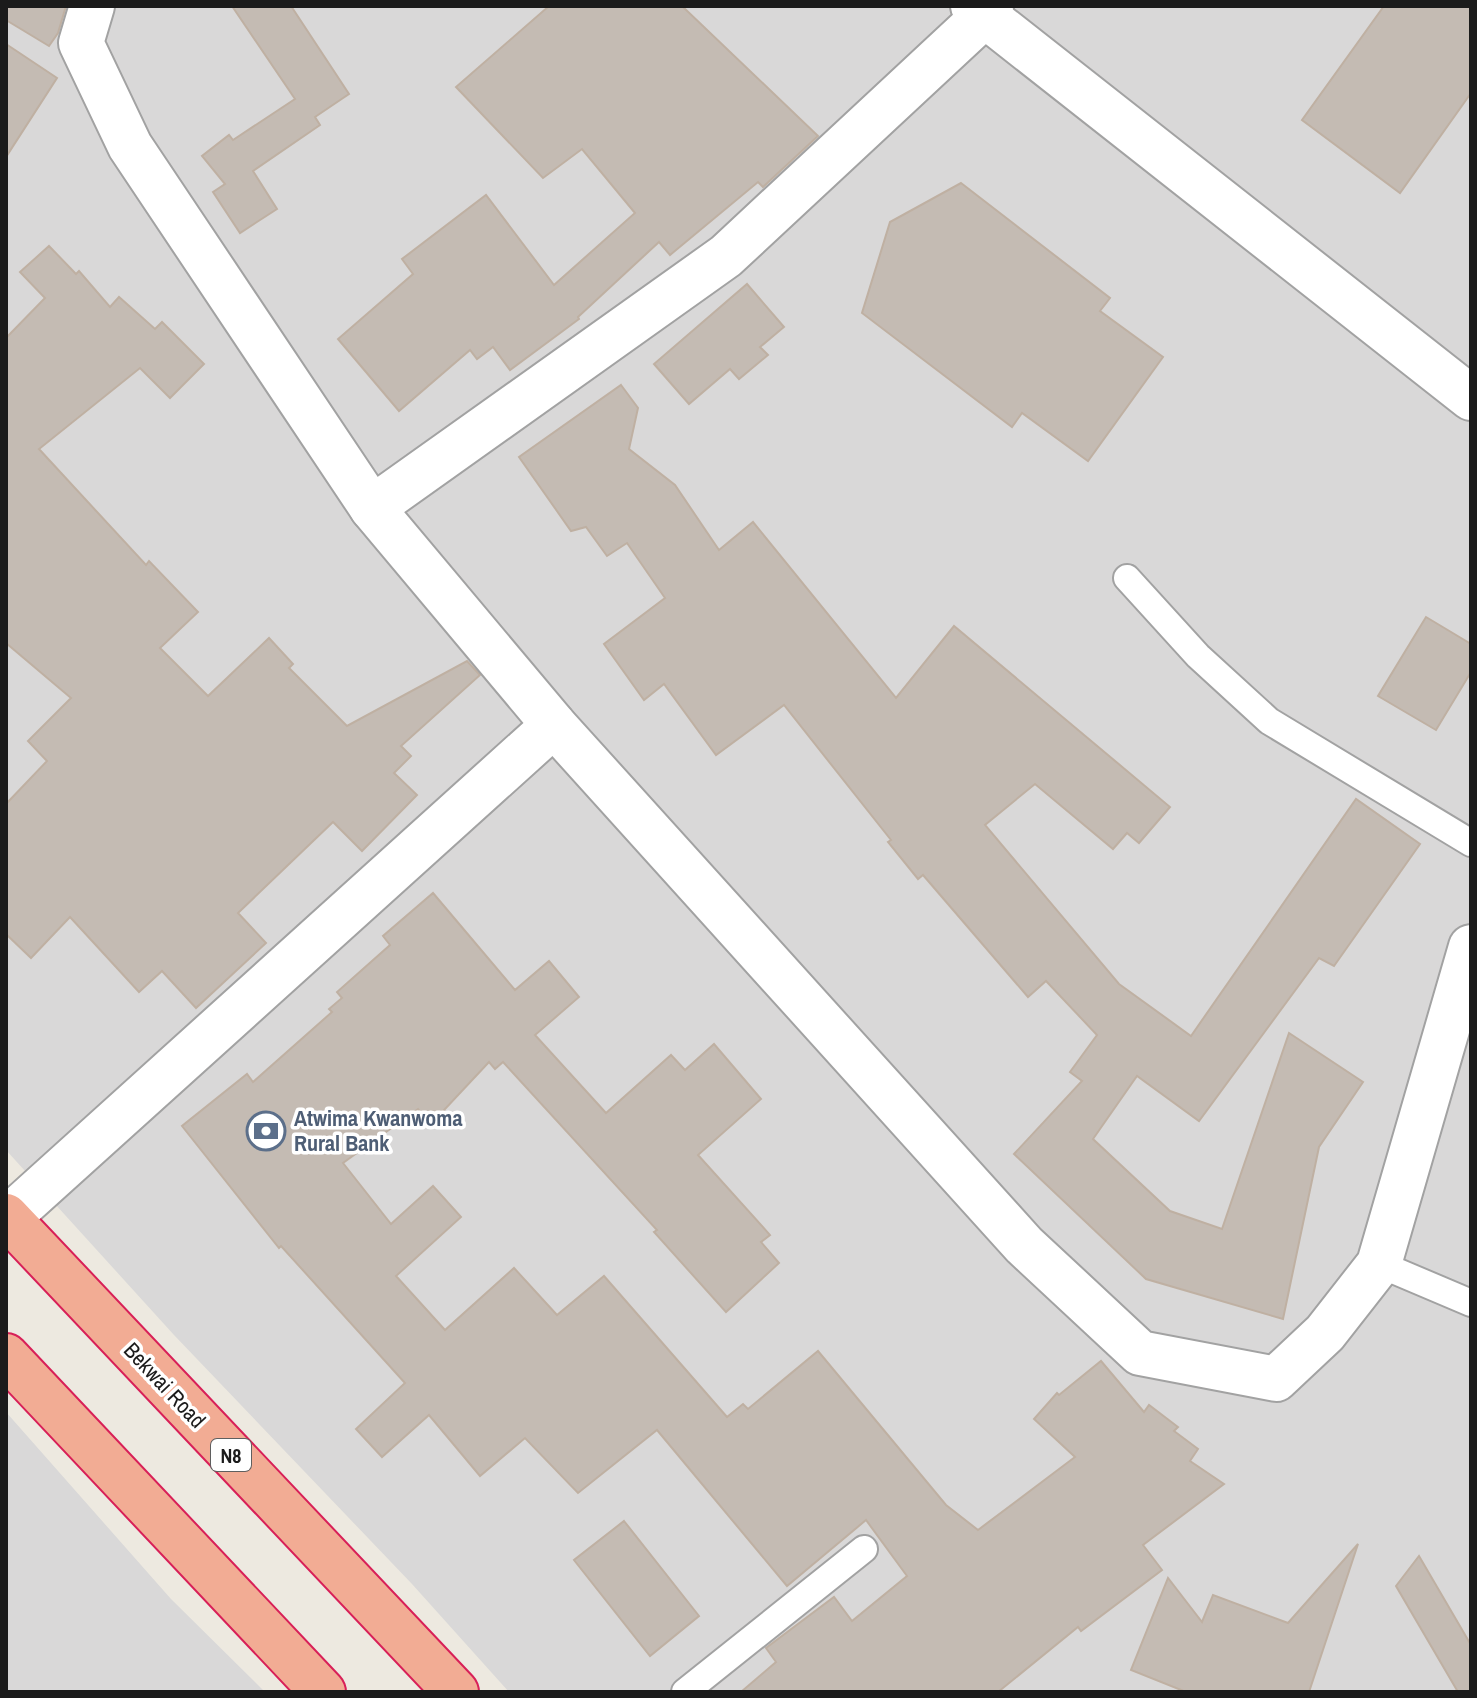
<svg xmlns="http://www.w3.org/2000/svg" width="1477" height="1698" font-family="'Archivo Narrow',sans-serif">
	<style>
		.residential { fill: #d9d8d8 }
		.building { fill: #c4bbb3; stroke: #bfb0a2; stroke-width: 2 }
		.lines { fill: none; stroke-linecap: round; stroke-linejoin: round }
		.service-casing { stroke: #a2a2a2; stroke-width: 30 }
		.minor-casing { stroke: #a2a2a2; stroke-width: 48 }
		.trunk-casing { stroke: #d82058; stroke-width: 48 }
		.service { stroke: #fff; stroke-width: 26 }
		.minor { stroke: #fff; stroke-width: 44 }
		.trunk { stroke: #f2ac94; stroke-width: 44 }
		.labels { text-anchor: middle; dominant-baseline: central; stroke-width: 7; stroke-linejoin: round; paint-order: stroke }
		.shield { fill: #fff; stroke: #5f5f5f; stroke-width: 2 }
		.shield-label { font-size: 20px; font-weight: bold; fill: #1b1b1b }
		.service-label { font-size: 22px; font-weight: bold; fill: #4e5e75; stroke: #fff; text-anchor: start }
		.street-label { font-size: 22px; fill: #1b1b1b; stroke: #fff }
	</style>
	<rect width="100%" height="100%" fill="#ede9e0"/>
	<g class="residential">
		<polygon points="6,6 1471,6 1471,1692 509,1692 412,1584 174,1335 6,1150"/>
		<polygon points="6,1412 171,1599 265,1692 6,1692"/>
	</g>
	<g class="building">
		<polygon points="6,6 66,6 58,33 49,46 6,20"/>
		<polygon points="232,6 291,6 349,94 315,117 320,125 253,171 277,209 240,233 213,192 225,184 202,156 229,135 233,140 295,99"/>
		<polygon points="549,6 682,6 818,136 763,187 758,182 670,255 659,242 578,317 579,319 510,370 493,347 477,359 470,350 399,411 338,339 413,274 402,259 486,195 554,285 635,213 582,149 543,178 456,87"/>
		<polygon points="1384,6 1471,6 1471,93 1400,193 1302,120"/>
		<polygon points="6,44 57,78 6,157"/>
		<polygon points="961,183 1110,298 1100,311 1163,357 1088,461 1022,413 1012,427 862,313 890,222"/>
		<polygon points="49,246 76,274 79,271 110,307 119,297 155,329 162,322 204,364 170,398 140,368 39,449 146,565 149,561 198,612 160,648 208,696 269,638 293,664 289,668 347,726 467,661 480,675 401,746 411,756 394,773 417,795 362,851 333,822 238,913 266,943 196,1008 162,971 139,992 70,917 31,958 6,934 6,804 47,761 28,741 71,698 6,643 6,338 45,298 20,272"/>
		<polygon points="747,284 784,327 760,347 768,355 739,379 730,369 689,404 654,364"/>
		<polygon points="621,385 638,408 629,449 675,485 719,550 753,522 896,698 954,626 1170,807 1139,843 1127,833 1113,849 1035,784 985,825 1119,984 1191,1036 1356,799 1420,844 1334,966 1319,958 1199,1121 1137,1076 1093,1139 1170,1211 1222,1229 1289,1033 1363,1082 1319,1147 1283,1319 1146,1279 1014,1154 1082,1081 1070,1072 1097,1035 1046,981 1028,997 923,875 918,879 888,842 891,840 784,705 716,755 664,684 644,700 604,644 665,598 627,543 607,556 586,527 571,531 519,457"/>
		<polygon points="1426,617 1471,644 1471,672 1436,730 1378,696"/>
		<polygon points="433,893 515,990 549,961 579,997 535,1035 606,1113 671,1055 685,1070 714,1044 761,1099 698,1155 770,1235 761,1242 779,1263 726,1312 654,1232 657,1230 503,1062 495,1069 489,1062 431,1124 418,1109 343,1163 391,1224 433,1186 461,1217 396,1276 445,1330 514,1268 557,1315 604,1276 727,1417 743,1404 748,1409 818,1351 946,1505 978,1530 1075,1457 1034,1419 1057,1393 1059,1395 1101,1361 1144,1412 1149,1405 1178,1427 1174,1431 1198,1449 1190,1461 1224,1484 1143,1545 1162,1570 1081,1631 1078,1627 998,1692 741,1692 776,1662 766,1648 834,1597 852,1621 907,1576 866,1520 787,1586 657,1430 578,1493 525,1438 480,1476 429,1415 382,1457 356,1429 405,1383 281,1246 279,1248 182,1126 247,1074 253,1082 332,1012 329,1009 342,998 337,992 390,945 383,936"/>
		<polygon points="624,1521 699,1616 650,1656 574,1560"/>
		<polygon points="1358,1544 1309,1692 1186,1692 1131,1670 1168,1578 1202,1622 1213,1595 1288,1623"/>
		<polygon points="1419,1556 1471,1645 1471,1692 1458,1692 1396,1586"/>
	</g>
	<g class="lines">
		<g class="service-casing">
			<g id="service">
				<polyline points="1127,578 1198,656 1269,721 1471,843"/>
				<polyline points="1379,1264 1471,1303"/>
				<polyline points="685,1692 864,1549"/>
			</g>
		</g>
		<g class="minor-casing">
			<g id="minor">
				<polyline points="92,6 81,43 130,146 372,508 554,725 1024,1245 1140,1353 1276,1379 1325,1333 1379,1264 1471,947"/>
				<polyline points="973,6 1471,398"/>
				<polyline points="372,508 726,256 985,15 991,6"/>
				<polyline points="8,1218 554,725"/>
			</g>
		</g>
		<g class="trunk-casing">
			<g id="trunk">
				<polyline points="6,1216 456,1692"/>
				<polyline points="6,1356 323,1692"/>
			</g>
		</g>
		<use href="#service" class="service"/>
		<use href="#minor" class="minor"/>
		<use href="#trunk" class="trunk"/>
	</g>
	<defs>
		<g id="bank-ring" transform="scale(2)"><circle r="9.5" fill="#fff" stroke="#5c6f8a" stroke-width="1.5"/><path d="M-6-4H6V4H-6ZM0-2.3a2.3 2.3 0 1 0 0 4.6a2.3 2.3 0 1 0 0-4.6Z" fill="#5c6f8a"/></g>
	</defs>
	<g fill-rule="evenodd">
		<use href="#bank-ring" x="266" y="1131"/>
	</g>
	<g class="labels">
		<rect class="shield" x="211" y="1439" width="40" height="32" rx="6"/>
		<g class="shield-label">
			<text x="231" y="1455">N8</text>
		</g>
		<g class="service-label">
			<text x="294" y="1118">Atwima Kwanwoma<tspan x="294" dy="25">Rural Bank</tspan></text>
		</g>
		<g class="street-label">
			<text transform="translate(165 1385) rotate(47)">Bekwai Road</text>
		</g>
	</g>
	<rect width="1477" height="1698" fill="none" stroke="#1b1b1b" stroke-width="16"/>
</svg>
